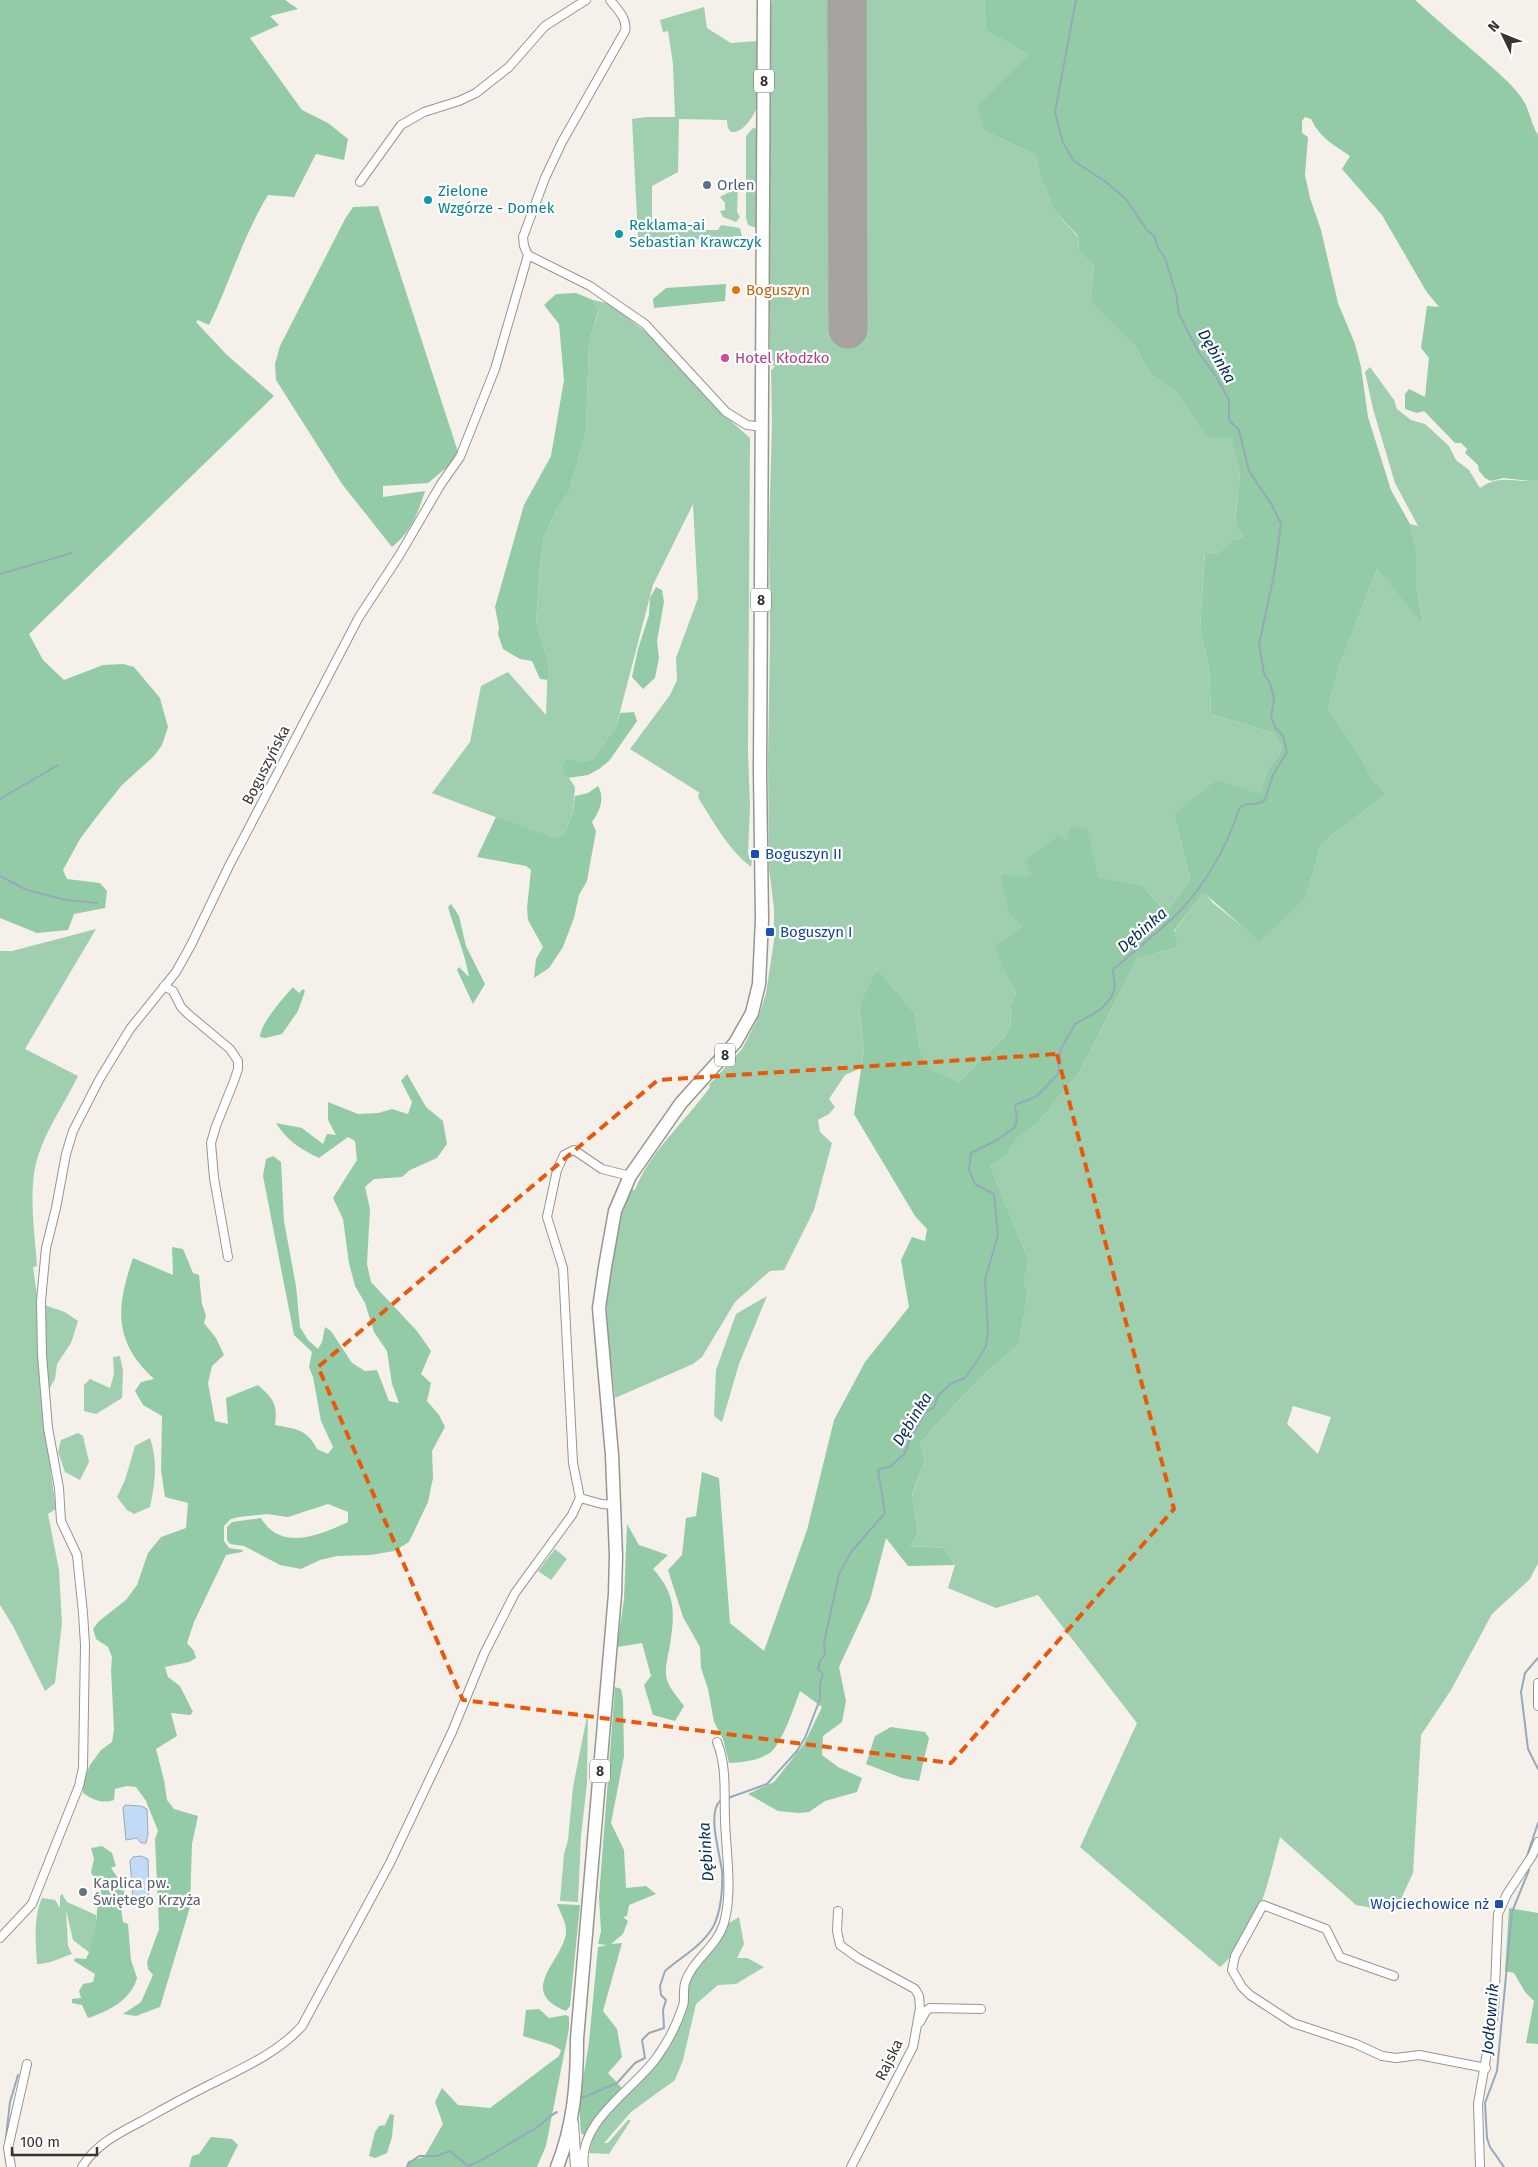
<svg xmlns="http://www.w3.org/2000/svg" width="1538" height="2167" font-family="'Fira Sans',sans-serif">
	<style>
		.green { fill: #9fcfaf; fill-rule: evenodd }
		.forest { fill: #93cba6 }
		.water { fill: #c2daf7; stroke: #98a8bc }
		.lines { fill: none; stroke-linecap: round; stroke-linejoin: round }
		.stream { stroke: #98a8bc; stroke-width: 2 }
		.runway { stroke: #a6a29e; stroke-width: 39 }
		.minor-casing { stroke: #98948f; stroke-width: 10 }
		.major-casing { stroke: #98948f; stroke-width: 12 }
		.highway-casing { stroke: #98948f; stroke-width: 15 }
		.minor { stroke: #fff; stroke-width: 8 }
		.major { stroke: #fff; stroke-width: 10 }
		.highway { stroke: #fff; stroke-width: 12 }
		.marked { fill: none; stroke: #e8590c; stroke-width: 4; stroke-dasharray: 10 6; stroke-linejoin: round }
		.service-dot { fill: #5c6f8a; stroke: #fff; stroke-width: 2 }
		.culture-dot { fill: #0f9aa8; stroke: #fff; stroke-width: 2 }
		.food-dot { fill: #e8710a; stroke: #fff; stroke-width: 2 }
		.hotel-dot { fill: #d1479c; stroke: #fff; stroke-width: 2 }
		.transit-dot { fill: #1a4fb4; stroke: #fff; stroke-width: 2 }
		.worship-dot { fill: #6b7280; stroke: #fff; stroke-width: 2 }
		.labels { text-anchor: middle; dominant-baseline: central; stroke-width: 4.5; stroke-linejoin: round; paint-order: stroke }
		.shield { fill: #fff; stroke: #737270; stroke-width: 1 }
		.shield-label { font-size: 14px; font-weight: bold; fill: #373533 }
		.service-label { font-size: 15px; fill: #4e5e75; stroke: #fff; text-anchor: start }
		.culture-label { font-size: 15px; fill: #0d838f; stroke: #fff; text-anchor: start }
		.food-label { font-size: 15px; fill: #c56008; stroke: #fff; text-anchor: start }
		.hotel-label { font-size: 15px; fill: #b23c85; stroke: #fff; text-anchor: start }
		.street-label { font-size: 15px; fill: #373533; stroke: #fff }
		.transit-label { font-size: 15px; fill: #164399; stroke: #fff; text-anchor: start }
		.worship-label { font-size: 15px; fill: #5b616d; stroke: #fff; text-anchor: start }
		.water-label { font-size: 16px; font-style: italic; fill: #042e58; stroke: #fff }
	</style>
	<rect width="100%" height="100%" fill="#f5f1ea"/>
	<g class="green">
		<path d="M772,0h212l2,30 42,25 -50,52 5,23 52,25 5,21 14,34 24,27 1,14 15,16 -3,26 43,51 15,29 28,20 30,43 24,1 9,37 -5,49 8,14 -10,2 -16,15 -12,-2 -5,77 9,38 2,47 62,19 9,13 -3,9 -11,14 -9,25 -85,20 16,64 -24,35 -24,-28 -45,-8 -30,-34 -36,33 -7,51 -20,44 12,22 -6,12 1,20 -7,12 -45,45 -29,-11 -10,-20 -5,-37 -38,-46 -18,37 5,45 -3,18 -16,7 -16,24 6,8 -6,7 -11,6 2,12 12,11 -18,67 -30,60 -14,1 -35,31 -33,55 -9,7 -78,34c-3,-29 -8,-59 -8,-88 0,-32 11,-92 24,-121l4,1c15,-39 51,-69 75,-103l-1,-2 33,-36 17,-33 7,-23 8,-52v-32l-5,-41 -1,-108 2,-121 -1,-105 3,-111 -1,-52 4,-5 -5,-1 -1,-348z"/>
		<path d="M704,7l3,21 24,15 27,-2c-1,16 -1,31 -2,47 0,6 1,14 0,20 -2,13 -29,40 -29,12l-48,-1 -1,53 -26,14v38l30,1 3,5h33l3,-5 19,3 2,8h-8l-3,3 -84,1 -9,-2 -6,-119 15,-2h28l-2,-53 -5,-33 -5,1 -3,-12z"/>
		<polygon points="753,128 759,129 757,228 748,225 746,218 746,136"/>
		<polygon points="738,187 737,212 740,217 736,222 723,217 720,211 725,210 725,203 720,197"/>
		<path d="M593,300l18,4 48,39 56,64 35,31 -2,315 2,53 -2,48 4,6 -1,7c-23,-18 -37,-44 -52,-68l-1,-5 2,-1 -70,-44 40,-54 7,-15 -1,-22 22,-60 -5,-94 -40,81 -37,142 -23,32 -12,3 -15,-4 -4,10 13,19 -2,26 -9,21 -10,4 -11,-3 -111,-42 38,-51 11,-56 27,-14 38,43 2,-55 -12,-38 4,-54 4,-31 12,-26 13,-19 17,-61 3,-88 9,-31z"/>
		<path d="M1370,367l24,33 3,9 14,11 14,4 24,22 7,14 13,10 11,18c22,-15 35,-4 58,-8v1083l-8,16 -38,35 -41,76 -30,45 -8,138 -18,39 -39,-7 -76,-68c-12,45 -22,98 -60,130l-140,-120 57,-124 -99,-128 -42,13 -48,-20 7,-23 -11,-17 -34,-2 8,-12 -6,-38 13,-36 -5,-17 59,-64 40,-35 9,-51 -4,-11 5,-21 -39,-95 16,-10 12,-18 20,-15 42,-52 57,-112 41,-12 -4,-15 29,-41 10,12 46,37 47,-42 15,-54 65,-50 -13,-14 -14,-25 -31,-47 11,-41 38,-98 46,54 -7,-42v-32l-6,-25 8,2 -23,-43 -22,-74 -8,-37zM1293,1406l38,11 -13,37 -31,-30z"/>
		<path d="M96,929l-71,120 53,27c-15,31 -39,63 -44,98 -4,30 1,63 3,92l-4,1 5,36 27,9 13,9 -7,22 -14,21 -2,15 -14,24 15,106 -8,5 11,56 3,53 -7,60 -10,8 -32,-65 -13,-21v-654h12z"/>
		<polygon points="767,1296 739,1364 722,1422 714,1416 716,1370 736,1314"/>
		<polygon points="120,1356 123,1371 122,1398 96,1414 84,1411 84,1385 90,1379 110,1388 114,1374 113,1357"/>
		<polygon points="78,1433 83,1436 89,1462 80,1480 65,1472 58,1452 61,1440"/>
		<path d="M150,1438c8,22 5,47 0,69l-16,7 -7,-4 -10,-13 8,-17 10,-34z"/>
		<polygon points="555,1549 567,1559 551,1580 538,1571"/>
		<polygon points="588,1711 587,1783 581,1836 578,1902 560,1901 564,1854 568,1840 573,1787"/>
		<path d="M62,1894l5,8 29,13c0,12 0,26 -6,38l-17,-13 -7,-30 2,36 4,8c-12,4 -23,10 -35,10 -1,-21 -4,-47 5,-66l13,2 5,8v-12z"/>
		<polygon points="739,1917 744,1944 737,1958 747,1958 764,1967 736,1984 718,1985 696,2004 683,2060 675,2080 631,2112 604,2143 608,2143 628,2120 631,2120 609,2154 589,2153 594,2133 607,2114 659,2059 695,1970 726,1925"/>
	</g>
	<g class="forest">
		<path d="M0,0h285l13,9 -28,7 9,9 -29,13 52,72 26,13 20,16 -4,21 -28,-6 -22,43 -26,-2c-25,41 -38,87 -59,130l-11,-5 -2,2 31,33 47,41 -245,238 14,26 21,20 39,-15 20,-1 11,3 26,31 8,29 -6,18 -8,11 -32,29 -24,30 -18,24 -17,31 4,9 33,4 7,8 -2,17 -31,6 -6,16 -31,3 -37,-15z"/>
		<path d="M984,0h431c23,21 47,41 70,61 12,11 26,22 36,36 9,12 9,25 17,38v345l-7,1 -28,-3 -12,3 -6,-3 -6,-7 -1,-6 -13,-12 2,-4 -6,-6h-6l-31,-32 -7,2 -12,-4v-15l4,-5 16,8 4,-39 -8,-10 6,-42 12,1 -13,-16 -44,-76 -40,-46 8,-13c-16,-11 -31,-19 -39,-37l-6,-2 -3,4v12l6,4 -3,38 5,23 11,32 17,73 17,41 6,23 7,50 23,73 19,34 6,25v32l7,43 -46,-55 -38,98 -11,41 31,47 14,25 13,14 -65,50 -15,54 -47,43 -56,-49 -29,39 4,16 -41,12 -57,112 -42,52 -20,15 -12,18 -16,10 39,95 -5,21 4,11 -9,51 -40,35 -59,64 5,17 -13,35 6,39 -8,12 34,2 11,17 -47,1 -22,-28 -16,62 -31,67 7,34 -4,21 -19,14 -1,19 16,12 24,11 -5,14 -32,9 -16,11 -10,1 -21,-2 -30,-17 26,-12 30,-38 18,-37 -22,-16c-6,16 -17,50 -29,61 -12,9 -29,10 -42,11l-6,-24 -9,-17 -6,-33 -7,-21 -1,-21 -17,-30 -15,-47 14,-15 4,-37 10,-2 6,-44 17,6 11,145 34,28 43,-121 27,-110 31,-58 44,-55 -8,-47 11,-23 13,4 2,-12 -12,-13 -61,-102 10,-64 -5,-45 18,-37 38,46 5,37 10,19 29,12 45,-45 7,-12 -1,-20 6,-12 -12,-22 -9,-25 28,-19 -14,-14 -8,-38 30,1 -5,-16 33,-25 8,7 3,-15 17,2 11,48 44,8 24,28 24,-35 -16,-64 43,-34 42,14 9,-25 11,-14 3,-9 -9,-13 -62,-19 -2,-47 -9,-38 5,-77 12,2 16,-15 10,-2 -8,-14 5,-49 -9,-36 -24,-1 -30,-44 -28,-20 -15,-29 -41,-41 -2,-10 3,-26 -15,-16 -1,-15 -24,-26 -14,-34 -5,-21 -52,-25 -6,-23 51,-52 -42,-25z"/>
		<path d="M378,206l80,246 -6,11 -24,20 -45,3v11l42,-6c-7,22 -14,41 -33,56l-50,-63 -66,-104 -1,-16 5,-18 65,-127 8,-12z"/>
		<polygon points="726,284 725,301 654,308 653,299 666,288"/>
		<polygon points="576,293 593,300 598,311 589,343 586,431 569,492 556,511 544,537 540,568 536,622 548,660 548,680 540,679 532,661 520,659 503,649 498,634 499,628 495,607 524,505 551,456 564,380 559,324 544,305 556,294"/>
		<polygon points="656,587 662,590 664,602 657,641 659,658 655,678 643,689 632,677 638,649 649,615 650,598"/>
		<polygon points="634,712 637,721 609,761 599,769 588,775 568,778 562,768 566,758 581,762 593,759 616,727 620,713"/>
		<path d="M598,786c7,12 2,25 -6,36l4,9 -9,50 -8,14 -5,23 -11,29 -14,21 -15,10 2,-19 7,-12 -15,-27 -1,-12 4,-38 -5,-4 -49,-9 19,-40 58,21 10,-4 9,-21 2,-17 13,-3z"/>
		<path d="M451,904l8,12 7,30 19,38 -12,20 -16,-34 2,-3 10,10c-4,-24 -14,-46 -21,-70z"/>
		<path d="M293,987l6,6 4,-4 2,2 -7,20 -16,23 -17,4 -5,-1c0,-13 24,-40 33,-50z"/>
		<path d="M407,1074l19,33 17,14 4,23 -10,14 -27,12 -8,7 -28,2 -9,8 5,22 -3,55 4,18 46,49 14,20 -10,23 10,9 -4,18 12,14 6,12 -13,24 1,27 -5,24 -19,40 -15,9 -23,4 -34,1 -17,4 -19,9 -21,-4 -36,-19 -14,-2 -3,-4v-13l5,-5 29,-4c20,34 59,17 87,4v-10l-20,-8 -40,13 -21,-3 -28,3 -8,2 -7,7v15l5,7 14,2 -1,2 -16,3 -32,67 -7,21 7,8 2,7 -7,4 -24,5 3,10 12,9 13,26 -3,3 -19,-2 6,23 -21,13 8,31 3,20 7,9 24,7 -6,28 -2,63 -30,100 -24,9 -13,-2 18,-12 12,-27 -5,-6 -1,-7 12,-33 -4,-90 3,-8 -12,-30 -10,-14 -9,-1 -12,3 -1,11c-11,4 -21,0 -31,-7v-11l7,-17 11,-15 11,-8 2,-12 -3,-60 1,-13 -4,-10 -12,-8 -3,-10 6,-8 27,-21 11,-15 11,-32 13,-16 25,-9 2,-25 -23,-6 -4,-27 1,-54 -19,-11 -8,-14 6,-9 13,-3c-41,-38 -38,-71 -21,-121l40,17 -1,-28 11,2 10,24 6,2 3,29 4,12 -2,7 12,15 8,17 -12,11 -4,17 7,38 13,3 -2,-26 32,-13c15,14 20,18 17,40 21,4 32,4 42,24l11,5 5,-7 -12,-26 -8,-44 -4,-10 3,-15 -18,-17 -31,-159 3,-17 7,-3 8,6 3,59 12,65 4,41 8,13 10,9 4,-7 3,-15 6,4 21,32 13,8 12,-1 12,31 10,2 -7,-19 -5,-33 -13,-19 -9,-29 -10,-17 -6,-23 -6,-44 -10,-21 24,-38 -2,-19 -7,-4 -29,21c-17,-8 -33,-18 -43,-35l26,5 21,16 4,-10 9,1 -8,-15v-18l30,12 20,-1 14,-4 16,5 4,-12 -11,-21z"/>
		<path d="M627,1524l12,21 29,10 -15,14c23,25 22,44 17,76 -2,12 -6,23 -3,35 3,9 12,19 17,26l-9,15 -22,-6 -9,-30 7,-9 -9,-33 -25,4 7,-48z"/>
		<polygon points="615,1687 621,1689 623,1699 624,1756 611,1823 624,1850 626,1888 646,1886 656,1894 629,1905 627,1916 623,1917 628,1921 623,1934 611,1944 622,1943 603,2011 617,2029 622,2057 608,2073 622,2088 602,2111 585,2136 581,2133 579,2104 589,2042 598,1947 607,1945 598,1944 601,1931 599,1897"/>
		<polygon points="891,1727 925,1732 929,1738 919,1781 902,1778 866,1764 875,1736"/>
		<path d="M102,1846l10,7 4,13 -5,2 11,16 5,20 -6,4 2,14 5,2 3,36 6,18c-6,22 -28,33 -49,40l-6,-13 -10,-2v-4l9,-1 -2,-7 4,-7 10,-2 2,-8 -21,-13 1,-3 11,1c11,-20 16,-67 5,-87l3,-13 -3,-11z"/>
		<path d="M557,1904l23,1 -10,101 -4,5c-52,-21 1,-53 0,-81 0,-8 -6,-18 -9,-26z"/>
		<polygon points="1509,1908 1538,1913 1538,2044 1526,2043 1534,2001 1525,1992 1514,1973 1505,1971"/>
		<polygon points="539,2009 549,2018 566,2015 569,2017 569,2029 546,2146 537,2167 406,2167 408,2161 424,2157 443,2124 435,2102 442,2088 458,2105 490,2108 559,2056 561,2050 552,2045 523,2036 526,2010"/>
		<polygon points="390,2114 394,2115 392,2137 387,2153 375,2158 369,2156 375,2132 379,2126 385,2125"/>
		<polygon points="211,2137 232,2139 238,2145 227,2167 189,2167 192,2156 199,2154"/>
	</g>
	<g class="water">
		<polygon points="125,1805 141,1806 147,1809 148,1834 146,1843 141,1843 137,1838 126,1840 123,1808"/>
		<polygon points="141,1856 148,1859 149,1904 135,1902 133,1897 130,1861 133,1857"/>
	</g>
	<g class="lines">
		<g class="stream">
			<polyline points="0,574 72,553"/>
			<polyline points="0,799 58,765"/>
			<polyline points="0,876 27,890 66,900 97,903"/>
			<polyline points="1538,1658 1525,1673 1521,1692 1528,1749 1538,1769"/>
			<path d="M728,1798l39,-14 30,-33 8,-13 15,-39v-15l3,-10 -5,-5 2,-8 5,-7 -1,-11 15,-69 12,-22 34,-39 -7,-43 13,-4 14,-13 5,-14 15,-26 9,-6 4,-11 12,-12 15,-6 14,-20 7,-12 2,-15 -3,-51 13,-45 -4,-41 -19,-10 -6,-15 2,-16 26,-13 17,-12 3,-7 -2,-16 22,-9 21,-22 3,-25 14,-25 25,-14 11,-12 4,-11 -2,-17c21,-20 45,-37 66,-58 29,-30 48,-67 61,-105 9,-6 17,0 25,-7l8,-25 14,-23 -4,-16 -8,-9 -4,-10 3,-18 -3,-13 -7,-13 -5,-29 15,-69 7,-51 -9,-19 -23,-34 -10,-41 -10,-10v-20l-12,-22 -19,-27 -19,-37 -3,-20 -11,-36 -7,-10 -3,-11 -8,-7 -21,-31 -20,-17 -32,-21 -11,-18 -8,-31 21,-112"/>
			<polyline points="1527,1856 1538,1823"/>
			<path d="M582,2098l35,-15 18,-20 10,-5 -3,-18 7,-7 15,-5 -1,-18 3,-10 -5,-5 -1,-9 5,-15c16,-14 37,-25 48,-44 8,-15 10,-39 9,-56 -2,-17 -15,-58 -2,-70"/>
			<polyline points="5,2146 10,2102 18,2075"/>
			<polyline points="5,2151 6,2161"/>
			<path d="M407,2167l1,-3 11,-8h18l13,-5 18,15c23,-9 42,-24 63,-35 10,-5 16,-14 26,-19"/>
			<polyline points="1504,2167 1490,2147 1487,2138 1485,2103 1497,2071 1512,1912 1529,1870"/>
		</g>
		<polyline class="runway" points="847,0 848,329"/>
		<g class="minor-casing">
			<g id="minor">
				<polyline points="360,182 401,125 424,112 459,101 476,93 509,67 545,26 586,0"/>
				<polyline points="528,255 590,286 645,324 726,412 747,425 763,427"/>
				<polyline points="164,986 173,991 181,1007 188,1014 230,1049 238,1061 238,1069 234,1081 216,1126 211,1143 214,1178 228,1257"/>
				<polyline points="614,1505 602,1504 580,1498 573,1463 563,1268 547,1217 557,1170 564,1155 574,1150 602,1169 630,1176"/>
				<polyline points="1538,1683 1538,1706"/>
				<polyline points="838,1911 837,1931 840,1945 858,1958 915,1989 919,1996 920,2008 913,2047 851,2167"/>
				<path d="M0,1938l32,-34 47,-118 4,-18 2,-123 -2,-32 -6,-58 -16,-34 -2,-33 -11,-60 -6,-73 -1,-54 3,-32 2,-21 10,-40 10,-54 7,-23 26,-51 31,-51 46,-57 15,-27 38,-79 130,-249 40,-61 42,-72 19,-27 35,-88 33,-114 -4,-9 -1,-9 22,-59 17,-36 63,-111c3,-12 -8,-22 -15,-31"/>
				<polyline points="1394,1976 1340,1957 1326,1929 1263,1905 1235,1956 1232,1970 1242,1987 1250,1995 1293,2023 1356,2044 1382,2056 1396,2058 1419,2055 1486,2068"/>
				<polyline points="920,2022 926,2011 930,2008 981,2009"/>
				<polyline points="11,2167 8,2148 27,2064"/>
				<path d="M82,2167c14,-23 37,-34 60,-46 23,-13 47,-26 71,-38 30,-15 66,-31 89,-57l88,-163 62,-131 32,-78 31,-61 57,-78 8,-17"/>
				<path d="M584,2167c-7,-46 51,-78 73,-110 11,-15 20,-33 26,-51 2,-7 0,-16 2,-23 7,-23 32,-36 39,-60 9,-32 2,-70 1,-103 -1,-26 2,-54 -8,-78"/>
				<polyline points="1480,2167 1478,2104 1494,2012 1498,1914 1507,1894 1532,1856 1538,1842"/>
			</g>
		</g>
		<g class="major-casing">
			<polyline id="major" points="573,2123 576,2167"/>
		</g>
		<g class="highway-casing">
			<path id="highway" d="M557,2167c17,-42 20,-84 20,-128l38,-445 1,-38 -4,-101 -13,-147 6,-41 10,-56 15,-35 51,-73 54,-60 17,-30 7,-29 3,-64 -2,-148 4,-772"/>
		</g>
		<use href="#minor" class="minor"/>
		<use href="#major" class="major"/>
		<use href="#highway" class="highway"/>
	</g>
	<path class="marked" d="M1057,1054l117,455 -223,254 -488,-63 -145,-333 340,-287z"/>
	<circle class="service-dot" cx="707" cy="185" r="5"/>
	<g class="culture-dot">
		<circle cx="428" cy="200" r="5"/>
		<circle cx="619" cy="234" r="5"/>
	</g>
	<circle class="food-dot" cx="736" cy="290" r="5"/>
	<circle class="hotel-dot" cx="725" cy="358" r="5"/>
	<g class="transit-dot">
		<rect x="750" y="849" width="10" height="10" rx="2.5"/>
		<rect x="765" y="927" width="10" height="10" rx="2.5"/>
		<rect x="1494" y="1899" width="10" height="10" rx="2.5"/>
	</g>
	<circle class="worship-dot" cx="83" cy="1892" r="5"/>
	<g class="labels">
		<g class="shield">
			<rect x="754" y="69.5" width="20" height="23" rx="4"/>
			<rect x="751" y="588.5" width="20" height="23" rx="4"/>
			<rect x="715" y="1043.5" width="20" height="23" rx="4"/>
			<rect x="590" y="1759.5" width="20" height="23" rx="4"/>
		</g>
		<g class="shield-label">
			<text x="764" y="81">8</text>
			<text x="761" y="600">8</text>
			<text x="725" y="1055">8</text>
			<text x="600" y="1771">8</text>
		</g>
		<g class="service-label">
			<text x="717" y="185">Orlen</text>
		</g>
		<g class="culture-label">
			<text x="438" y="191">Zielone<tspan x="438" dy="17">Wzgórze - Domek</tspan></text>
			<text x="629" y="225">Reklama-ai<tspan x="629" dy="17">Sebastian Krawczyk</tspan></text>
		</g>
		<g class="food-label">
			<text x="746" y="290">Boguszyn</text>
		</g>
		<g class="hotel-label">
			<text x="735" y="358">Hotel Kłodzko</text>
		</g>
		<g class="street-label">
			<text transform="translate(266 765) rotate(-63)">Boguszyńska</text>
			<text transform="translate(889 2060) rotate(-64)">Rajska</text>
		</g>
		<g class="transit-label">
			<text x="765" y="854">Boguszyn II</text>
			<text x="780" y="932">Boguszyn I</text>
			<text x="1489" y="1904" text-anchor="end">Wojciechowice nż</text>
		</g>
		<g class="worship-label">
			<text x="93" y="1883">Kaplica pw.<tspan x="93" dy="17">Świętego Krzyża</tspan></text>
		</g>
		<g class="water-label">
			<text transform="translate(1217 356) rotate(60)">Dębinka</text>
			<text transform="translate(1142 930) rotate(-41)">Dębinka</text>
			<text transform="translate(912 1419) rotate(-58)">Dębinka</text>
			<text transform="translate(706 1852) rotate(-94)">Dębinka</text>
			<text transform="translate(1490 2019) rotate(-85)">Jodłownik</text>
		</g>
	</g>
	<g transform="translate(1503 35) rotate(313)" stroke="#ffffff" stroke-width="4" paint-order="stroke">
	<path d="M0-4L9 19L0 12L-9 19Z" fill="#373533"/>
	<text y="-8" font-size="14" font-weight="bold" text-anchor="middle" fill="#373533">N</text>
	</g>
	<path d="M12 2147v8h85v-8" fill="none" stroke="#373533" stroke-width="2.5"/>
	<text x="20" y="2147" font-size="15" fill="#373533" stroke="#ffffff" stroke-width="4" paint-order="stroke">100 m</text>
</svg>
